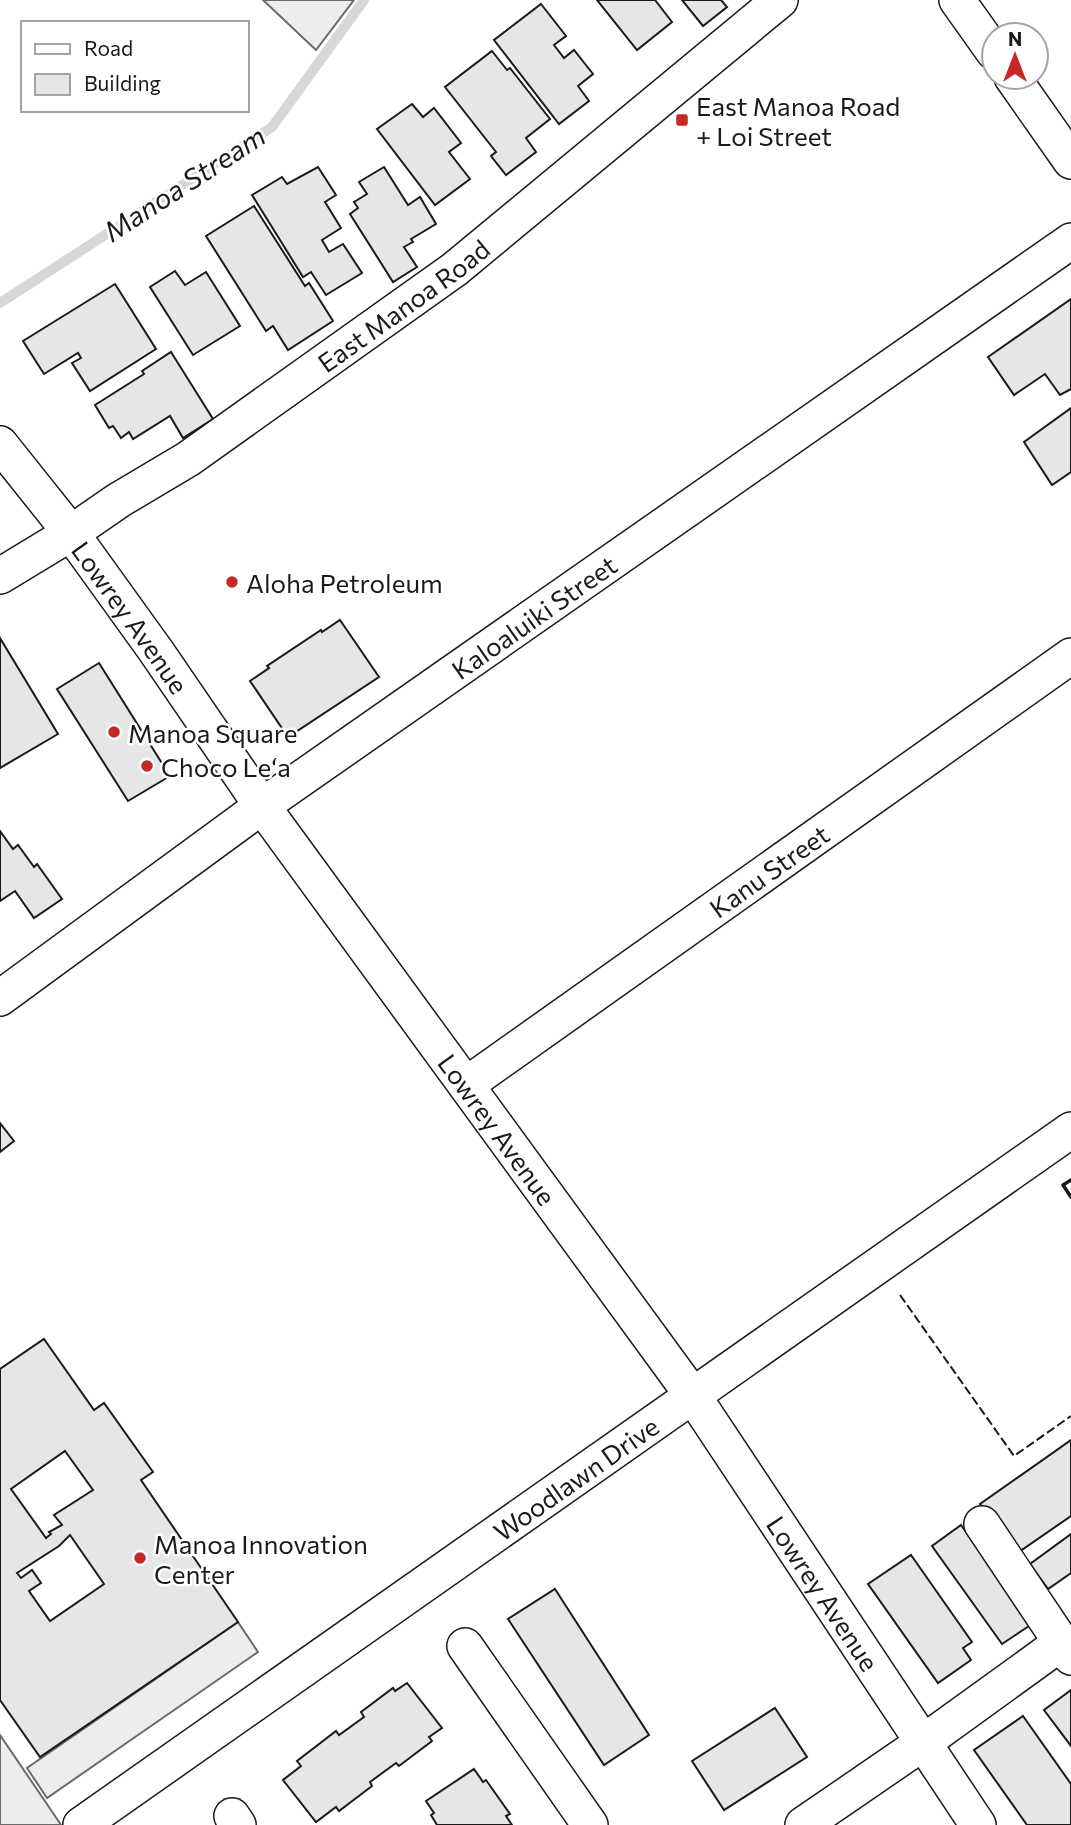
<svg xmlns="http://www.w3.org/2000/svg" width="1071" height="1825" font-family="Commissioner,sans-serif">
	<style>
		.built { fill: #ededed; stroke: #6a6a6a; stroke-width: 2 }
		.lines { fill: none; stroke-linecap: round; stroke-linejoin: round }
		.stream { stroke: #d7d7d7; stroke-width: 10 }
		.building { fill: #e6e6e6; stroke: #1a1a1a; stroke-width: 2; fill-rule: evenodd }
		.minor-casing { stroke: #1a1a1a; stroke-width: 38 }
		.minor { stroke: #fff; stroke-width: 35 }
		.fence { stroke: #1a1a1a; stroke-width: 2; stroke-dasharray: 9 3.5; stroke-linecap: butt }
		.wall { stroke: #1a1a1a; stroke-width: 3.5 }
		.poi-dot { fill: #c62828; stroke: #fff; stroke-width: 2.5 }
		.labels { text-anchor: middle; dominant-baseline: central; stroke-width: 5; stroke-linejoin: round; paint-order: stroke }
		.poi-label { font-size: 26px; fill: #1a1a1a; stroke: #fff; text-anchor: start }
		.street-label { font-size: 26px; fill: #1a1a1a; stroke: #fff }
		.water-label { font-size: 28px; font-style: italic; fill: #1a1a1a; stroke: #fff }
	</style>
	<rect width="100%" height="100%" fill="#fff"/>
	<g class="built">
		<polygon points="263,0 354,0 316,50"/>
		<polygon points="238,1622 258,1652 47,1798 27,1768"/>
		<polygon points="0,1735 53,1813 61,1825 0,1825"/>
	</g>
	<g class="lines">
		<polyline class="stream" points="0,303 272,127 364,0"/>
	</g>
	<g class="building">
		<polygon points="597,0 655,0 672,22 637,50"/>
		<polygon points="682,0 721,0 727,7 703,26"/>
		<polygon points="541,4 566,36 554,45 564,58 574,50 593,74 578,86 589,101 559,124 494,40"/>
		<polygon points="492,51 507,70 510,68 550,119 526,138 536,152 506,175 491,156 496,152 445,87"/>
		<polygon points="412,104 423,117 434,108 461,143 449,152 470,179 435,205 377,129"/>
		<polygon points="318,167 336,195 325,202 341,228 322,240 329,252 343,244 362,273 326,295 311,272 303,277 252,195 282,177 287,184"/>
		<polygon points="384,167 408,205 420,197 436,224 411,239 413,242 404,247 417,267 393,282 350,214 358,208 354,202 367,194 359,182"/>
		<polygon points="254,206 305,286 309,283 333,321 288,350 273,326 266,331 206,236"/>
		<polygon points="175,271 185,285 206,272 240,326 193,355 150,287"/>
		<polygon points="115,284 156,349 90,391 72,363 81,358 78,353 44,374 23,341"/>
		<polygon points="1071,299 1071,389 1060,395 1045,374 1014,395 988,357"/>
		<polygon points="171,352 213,419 183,438 170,416 133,439 129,432 121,438 113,426 109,428 95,405 144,374 142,371"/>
		<polygon points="1071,408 1071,472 1052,485 1024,442"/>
		<polygon points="340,620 379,677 288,737 250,681 269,668 267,666 321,630 322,632"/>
		<polygon points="0,638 58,734 0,768"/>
		<polygon points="99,663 170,776 128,801 57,689"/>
		<polygon points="0,831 13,849 18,845 34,867 37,864 62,899 34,918 15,891 0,901"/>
		<polygon points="0,1123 14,1141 0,1152"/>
		<path d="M44,1339l50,71 10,-7 49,69 -12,8 97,142 -198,135 -40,-57v-331zM65,1451l28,39 -39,25 8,10 -13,7 2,2 -5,4 -35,-49zM70,1535l34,49 -54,37 -21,-30 12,-8 -9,-13 -11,8 -4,-5 42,-27z"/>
		<polygon points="1071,1440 1071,1516 1016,1554 980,1504"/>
		<polygon points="961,1525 1032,1624 1002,1644 932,1546"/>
		<polygon points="1071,1534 1071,1573 1048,1589 1030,1564"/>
		<polygon points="911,1555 972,1642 963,1648 971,1660 938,1683 868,1584"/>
		<polygon points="555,1589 649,1735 604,1765 508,1619"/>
		<polygon points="407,1683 442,1728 429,1737 432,1741 399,1766 396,1763 370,1782 372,1786 339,1811 336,1807 316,1822 283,1780 301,1766 297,1761 336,1731 339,1735 364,1717 361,1712 393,1688 395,1691"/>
		<polygon points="1071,1690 1071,1746 1044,1710"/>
		<polygon points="775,1708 807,1757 724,1810 692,1761"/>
		<polygon points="1023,1716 1071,1784 1071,1825 1027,1825 974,1750"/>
		<polygon points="474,1769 483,1782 486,1780 510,1814 506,1816 512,1825 437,1825 431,1815 434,1813 426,1801"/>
	</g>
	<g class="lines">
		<g class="minor-casing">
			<g id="minor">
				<polyline points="957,0 994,52"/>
				<polyline points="1012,77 1071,161"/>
				<path id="s1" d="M0,444l71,89 85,118 106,155 431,590 285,429"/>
				<path id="s2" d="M0,576l71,-43 48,-33 69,-41 267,-190 325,-269"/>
				<path id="s3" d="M0,998l262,-192 809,-565"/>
				<path id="s4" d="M466,1085l605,-429"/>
				<polyline points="982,1524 1071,1657"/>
				<polyline points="465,1646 590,1825"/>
				<polyline points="232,1816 238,1825"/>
				<path id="s5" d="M81,1825l990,-695"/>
				<polyline points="803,1825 924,1742 1061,1643"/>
			</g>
		</g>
		<use href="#minor" class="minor"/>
		<polyline class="fence" points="900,1295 1014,1456 1071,1416"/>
		<polyline class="wall" points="1071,1180 1063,1185 1071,1197"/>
	</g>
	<g class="poi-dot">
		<rect x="675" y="113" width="14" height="14" rx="3.5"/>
		<circle cx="232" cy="582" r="7"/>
		<circle cx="114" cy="732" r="7"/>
		<circle cx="147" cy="766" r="7"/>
		<circle cx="140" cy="1558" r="7"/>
	</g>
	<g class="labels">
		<g class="poi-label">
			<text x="696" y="105">East Manoa Road<tspan x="696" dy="30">+ Loi Street</tspan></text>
			<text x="246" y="582">Aloha Petroleum</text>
			<text x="128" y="732">Manoa Square</text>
			<text x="161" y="766">Choco Leʻa</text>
			<text x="154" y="1543">Manoa Innovation<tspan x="154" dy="30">Center</tspan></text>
		</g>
		<g class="street-label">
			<text stroke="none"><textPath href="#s2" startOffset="486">East Manoa Road</textPath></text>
			<text stroke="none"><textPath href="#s1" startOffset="217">Lowrey Avenue</textPath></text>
			<text stroke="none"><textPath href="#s3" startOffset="656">Kaloaluiki Street</textPath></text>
			<text stroke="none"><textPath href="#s4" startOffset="371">Kanu Street</textPath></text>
			<text stroke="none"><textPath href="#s1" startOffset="847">Lowrey Avenue</textPath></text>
			<text stroke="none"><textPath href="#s5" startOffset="604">Woodlawn Drive</textPath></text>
			<text stroke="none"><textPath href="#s1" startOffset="1414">Lowrey Avenue</textPath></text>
		</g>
		<g class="water-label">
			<text transform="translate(184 183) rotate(-33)">Manoa Stream</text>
		</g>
	</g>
	<rect x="21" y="21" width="228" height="91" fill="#ffffff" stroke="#a3a3a3" stroke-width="2"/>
	<rect x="35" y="44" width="35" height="10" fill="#ffffff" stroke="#a3a3a3" stroke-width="2"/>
	<text x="84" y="56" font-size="21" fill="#1a1a1a">Road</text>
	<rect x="35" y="74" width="35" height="21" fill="#e6e6e6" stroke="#a3a3a3" stroke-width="2"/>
	<text x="84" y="91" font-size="21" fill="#1a1a1a">Building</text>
	<g transform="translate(1015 56)"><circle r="33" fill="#ffffff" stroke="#a3a3a3" stroke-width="2"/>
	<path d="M0-5L12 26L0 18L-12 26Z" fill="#c62828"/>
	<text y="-10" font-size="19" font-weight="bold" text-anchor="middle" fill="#1a1a1a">N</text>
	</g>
</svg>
